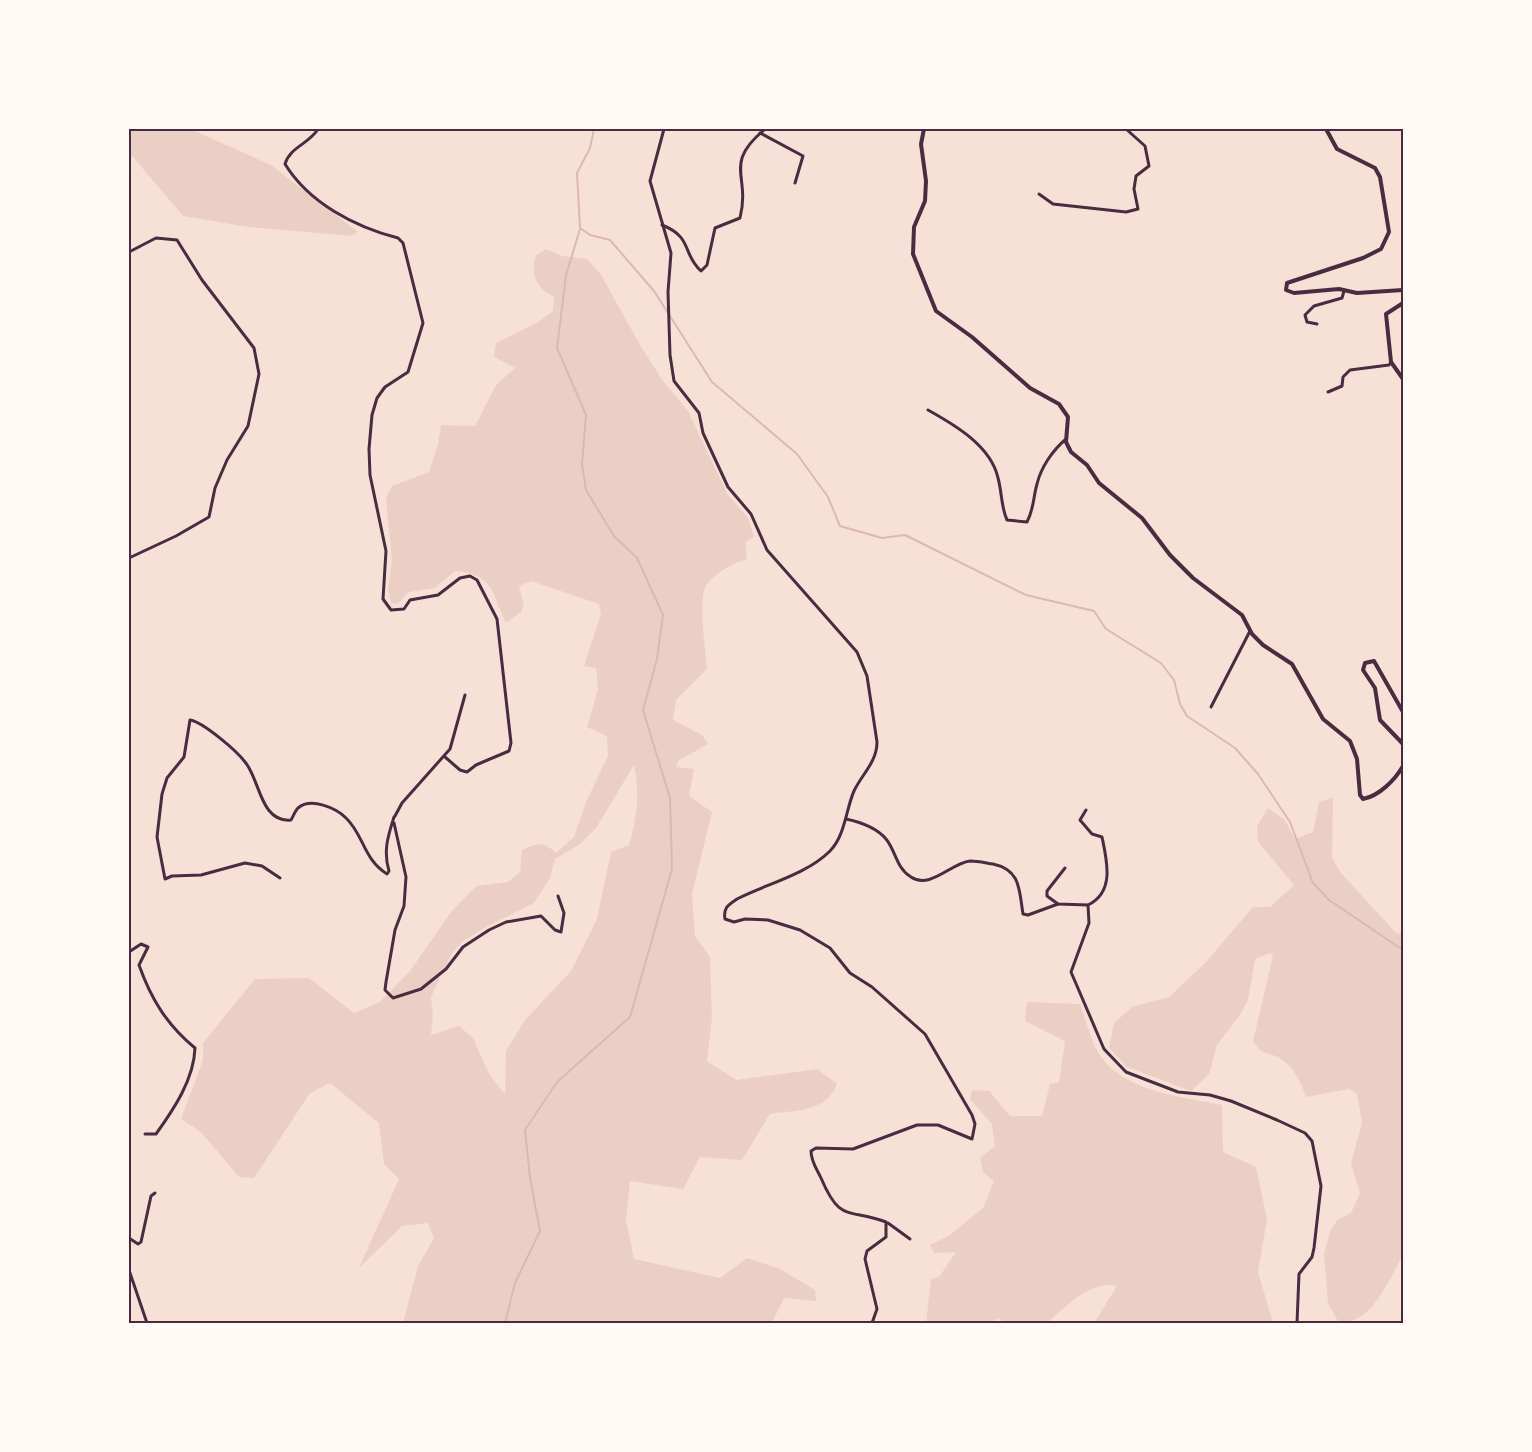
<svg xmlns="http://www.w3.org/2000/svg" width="1532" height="1452" font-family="Overpass,sans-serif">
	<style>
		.green { fill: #ebcfc5; fill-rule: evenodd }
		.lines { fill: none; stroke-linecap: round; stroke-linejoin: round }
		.stream { stroke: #dcb8b0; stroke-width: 2 }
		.minor { stroke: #4a2c40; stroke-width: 3 }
		.tertiary { stroke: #4a2c40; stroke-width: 4 }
		.neatline { fill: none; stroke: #4a2c40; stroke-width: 2 }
	</style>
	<rect width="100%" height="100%" fill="#f7e1d7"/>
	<g class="green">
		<polygon points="129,129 190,129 271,165 358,232 352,236 248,227 183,216 133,157 129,157"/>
		<path d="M546,249l16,7 25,3 13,14 40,72 23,36 25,30 40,84 20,23 6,19 -9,5 2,17c-13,4 -31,13 -40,25 -10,14 -1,67 0,85l-31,31 -3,20 29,15 6,9 -30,17 -2,6 18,2 -5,27 23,16 -20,82 3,42 15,21 2,61 -5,43 29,19 81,-11 20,15c-10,28 -41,26 -67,30l-28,46 -42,-3 -17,32 -53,-8 -4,39 8,39 86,19 27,-20 33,11 35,21 1,11 -32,-3 -12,25h-369l15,-57 16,-28 -6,-15 -26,3 -43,42 40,-89 -15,-15 -5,-41 -49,-40 -20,10 -56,85 -15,-1 -38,-45 -20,-13 22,-59v-17l52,-64 54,-1 45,35 26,-11 30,-31 41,-59 25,-26 32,-4 12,-10 2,-22c16,-7 21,-9 34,3l18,-16 12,-35 22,-46 -1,-20 -20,-9 11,-37 -2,-22 -12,-2 17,-52 -2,-10 -68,-23 -12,5 5,19 -3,7 -15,11c-15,-31 -12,-49 -51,-52l-20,17 -26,4 -12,12 -6,-1 -3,-13 4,-29 -6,-63 6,-12 37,-14 9,-28 3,-19 34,1 21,-41 19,-17 -21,-11 2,-14 42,-21 15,-11 1,-14c-19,-10 -24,-23 -18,-42zM634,765c6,29 3,51 -5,80l-18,7 -14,67 -26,52 -46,49 -19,31 -1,43 -16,-20 -16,-36 -14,-12 -28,9 2,-20 -2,-18 21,-44 11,-12 25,-15 46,-23 16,-25 5,-19 24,-14 17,-17z"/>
		<path d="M1333,798l-1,60 9,15 55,60 7,1v320c-14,26 -30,69 -64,69l-11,-20 -4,-49 6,-22 7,-12 14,-7 9,-20 -9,-30 11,-40 -5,-29 -8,-5 -43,8c-5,-16 -14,-34 -31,-41 -11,-4 -16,-4 -22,-15l20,-85 -3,-3 -15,6 -7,41 -8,15 -23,30 -8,29 -18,17 -64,-24 -18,-19 5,-25 18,-16 37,-10 36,-34 48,-56h17l24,-22 -36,-43 -1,-16 11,-18 16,11 11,20 18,-7 6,-30z"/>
		<path d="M1027,1002l53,2c6,16 10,34 18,48 22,39 84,45 124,53l1,47 33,15 11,52 -9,53 15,51h-179l23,-37c-26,-7 -52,21 -70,37h-44l-3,-5 -12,5h-62l5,-44 8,-2 17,-25 -22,1 -4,-8 20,-10 33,-27 11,-27 -11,-9 -3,-14 15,-12 -3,-22 -22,-25 2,-9 17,1 21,25h32l8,-32 9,-2 6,-41 -40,-20z"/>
	</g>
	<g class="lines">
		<g class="stream">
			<polyline points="594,129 590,148 577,173 580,228 590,235 610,240 654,291 712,382 797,454 828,497 840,526 882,538 905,535 1026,595 1094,611 1106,629 1161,663 1174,680 1180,704 1187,716 1235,748 1258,774 1290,822 1313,883 1329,900 1403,950"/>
			<polyline points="505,1323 515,1283 540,1231 530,1178 525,1130 557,1082 630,1017 672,869 670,798 643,710 657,659 663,615 637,558 614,536 586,490 582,464 586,415 557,348 566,275 580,229"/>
		</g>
		<g class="minor">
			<path d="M318,129c-9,15 -28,18 -33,35 24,39 70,63 113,74l5,5 20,80 -15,49 -23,15 -8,11 -5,17 -3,34 1,26 16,76 -3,48 8,11 13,-1 6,-9 28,-5 22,-17 10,-2 7,4 20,39 14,124 -2,8 -33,14 -9,7 -7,-2 -15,-13"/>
			<path d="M664,129l-14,52 21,72 -3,39 2,63 4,26 25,32 4,20 25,54 23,27 16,36 90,102 10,24 10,66c0,20 -15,32 -23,49 -8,18 -9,45 -24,60 -24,24 -64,33 -93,48 -9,6 -14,9 -12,20l9,3 11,-3 23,1 32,10 30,18 20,25 22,14 53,47 47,81 3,9 -3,15 -34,-14h-21l-64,24 -37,-1 -5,3c0,11 6,18 10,27 19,45 27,30 65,44v15l-19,14 -2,8 12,50 -5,14"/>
			<polyline points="760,133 803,156 795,183"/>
			<polyline points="1039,194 1053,204 1126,212 1138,209 1134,189 1136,176 1149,166 1145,146 1126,129"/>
			<path d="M662,225c31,12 20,29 39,46l6,-6 8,-37 25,-10c11,-44 -18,-53 25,-89"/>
			<polyline points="129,252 156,238 177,240 202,280 254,348 259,374 248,426 227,460 215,488 209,517 176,536 129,558"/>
			<polyline points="1317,324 1307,322 1305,315 1314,306 1342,298 1344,291"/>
			<polyline points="1328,392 1342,386 1343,377 1350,370 1389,365 1391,362"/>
			<path d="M928,410c27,15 63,36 70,68 4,14 3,29 9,42l20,2c7,-13 6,-24 10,-38 4,-17 16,-34 29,-45"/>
			<polyline points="1211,707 1250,631"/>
			<path d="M1086,810l-6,10 12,14 10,3c5,24 13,55 -14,68l1,18 -18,49 33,77 22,23 52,20 32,3 21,6 46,19 28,13 7,8 9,45 -7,62 -2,9 -13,17 -2,49"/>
			<polyline points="395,816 402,803 450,749 465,695"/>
			<path d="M846,819c14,3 30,8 40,20 10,12 10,29 25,38 19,13 40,-14 59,-16 8,0 16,2 23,3 28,6 26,26 30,50l5,1 30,-11"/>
			<polyline points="394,823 406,877 404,906 395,930 386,982 385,990 393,998 421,989 446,969 463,947 489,930 506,922 541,916 555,930 561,932 564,913 558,896"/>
			<polyline points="1065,868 1047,891 1047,896 1058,904 1088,905"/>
			<path d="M280,878l-18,-12 -17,-3 -44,12 -29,1 -7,3 -8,-42 5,-43 5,-16 17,-21 6,-37c13,2 47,31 55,42 15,17 15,61 46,58 2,-3 4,-9 7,-12 13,-11 38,0 48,10 18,17 17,41 41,56l2,-3c-6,-20 -1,-35 5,-54"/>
			<path d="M129,952l12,-8 7,3 -9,18c12,34 28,60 56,83 -1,31 -21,61 -39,86h-11"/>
			<polyline points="888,1223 910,1239"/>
			<polyline points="129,1238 138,1244 141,1242 151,1196 155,1193"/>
			<polyline points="129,1270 147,1323"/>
		</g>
		<g class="tertiary">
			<path d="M924,129l-3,15 5,37 -1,20 -11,26 -1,27 23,57 36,26 58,51 29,16 9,13 -2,25 5,10 16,13 12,18 43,35 28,37 23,23 49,37 10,19 11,11 29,19 31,55 27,22 7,18 3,36 3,4c16,-3 32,-19 40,-33"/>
			<polyline points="1326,129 1337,149 1375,168 1380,177 1389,232 1381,249 1363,258 1287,283 1286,290 1294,293 1339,289 1357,293 1403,290"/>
			<polyline points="1403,303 1386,314 1391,362 1403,379"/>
			<polyline points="1403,712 1374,661 1365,663 1363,670 1375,688 1380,720 1403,744"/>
		</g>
	</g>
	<rect width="1532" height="1452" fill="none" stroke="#fffaf5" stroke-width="261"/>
	<rect x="130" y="130" width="1272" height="1192" class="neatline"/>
</svg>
